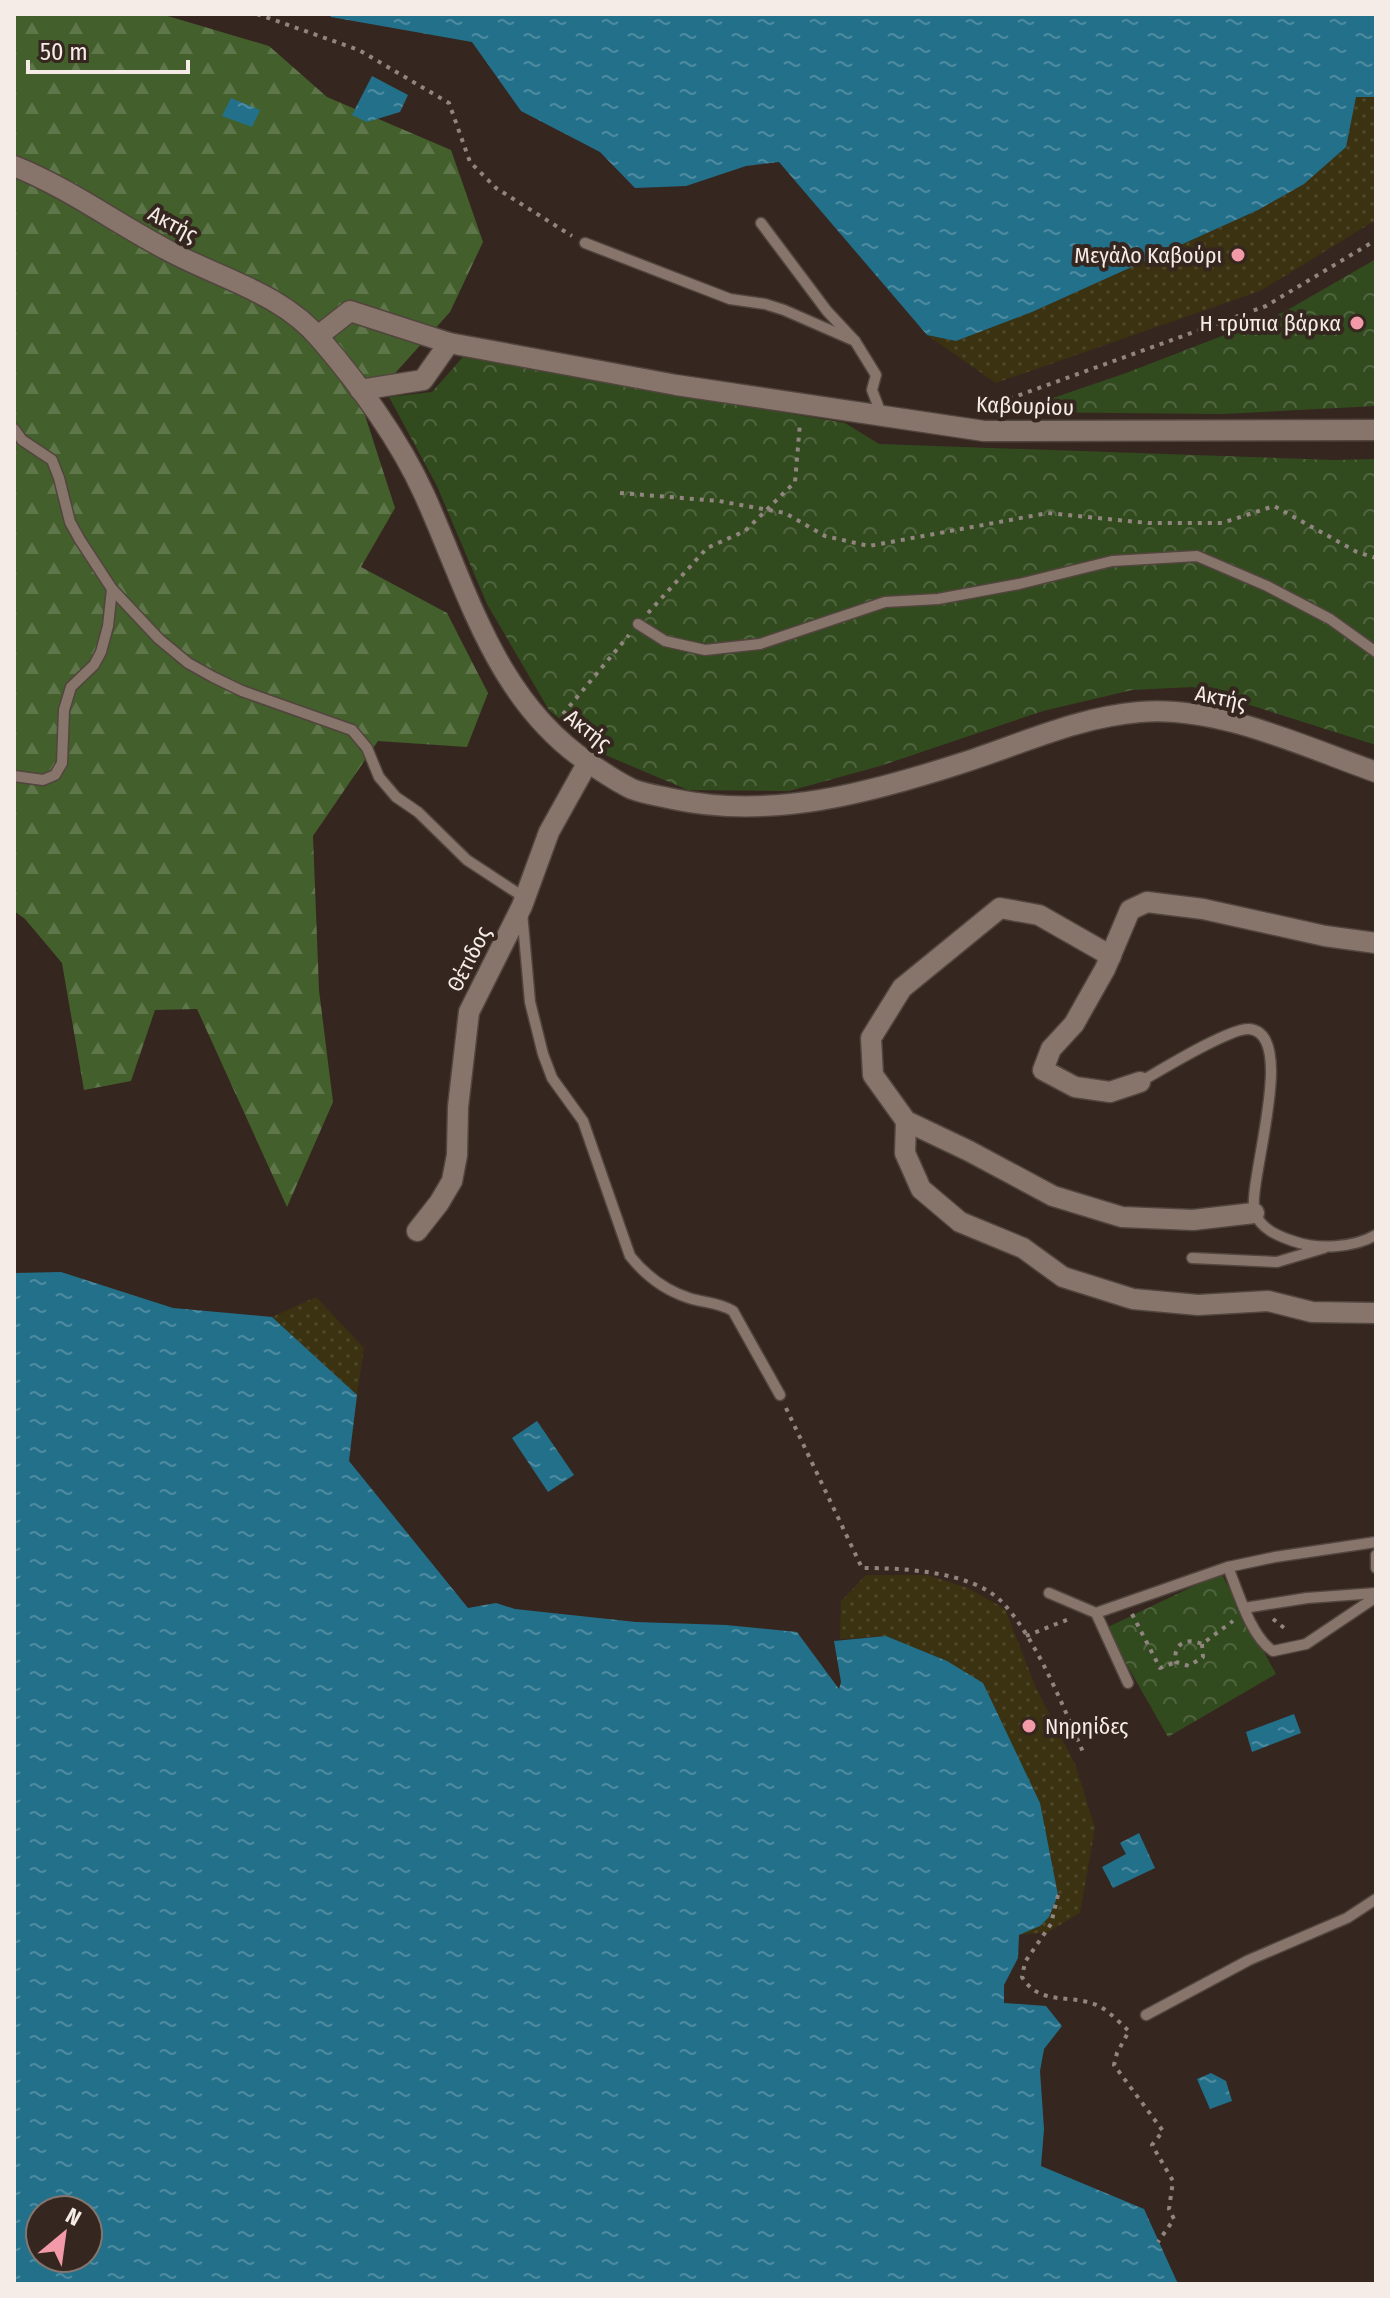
<svg xmlns="http://www.w3.org/2000/svg" width="1390" height="2298" font-family="'Fira Sans Condensed',sans-serif">
	<style>
		.forest { fill: url(#forest-firs) }
		.sand { fill: url(#sand-dots) }
		.park { fill: url(#park-crowns) }
		.water { fill: url(#water-ripples); fill-rule: evenodd }
		.lines { fill: none; stroke-linecap: round; stroke-linejoin: round }
		.service-casing { stroke: #51453e; stroke-width: 13 }
		.minor-casing { stroke: #51453e; stroke-width: 23 }
		.tertiary-casing { stroke: #51453e; stroke-width: 23 }
		.path { stroke: #91857f; stroke-width: 4; stroke-dasharray: 4 6; stroke-linecap: butt }
		.service { stroke: #87756b; stroke-width: 10 }
		.minor { stroke: #87756b; stroke-width: 20 }
		.tertiary { stroke: #87756b; stroke-width: 20 }
		.poi-dot { fill: #f39aa8; stroke: #35271f; stroke-width: 3 }
		.labels { text-anchor: middle; dominant-baseline: central; stroke-width: 8; stroke-linejoin: round; paint-order: stroke }
		.street-label { font-size: 22px; fill: #f6ece7; stroke: #35271f }
		.poi-label { font-size: 22px; fill: #f6ece7; stroke: #35271f; text-anchor: end }
	</style>
	<defs>
		<pattern id="forest-firs" width="22" height="20" patternUnits="userSpaceOnUse" patternTransform="scale(2)"><rect width="22" height="20" fill="#435f2c"/><path d="M5 1l3.5 6h-7zM16 11l3.5 6h-7z" fill="#5f764b"/></pattern>
		<pattern id="sand-dots" width="8" height="8" patternUnits="userSpaceOnUse" patternTransform="scale(2)"><rect width="8" height="8" fill="#3a3211"/><path d="M2 2h.1M6 6h.1" fill="none" stroke="#4d4628" stroke-width="1.8" stroke-linecap="round"/></pattern>
		<pattern id="park-crowns" width="20" height="18" patternUnits="userSpaceOnUse" patternTransform="scale(2)"><rect width="20" height="18" fill="#324b1e"/><path d="M2 6a3 3 0 1 1 6 0M12 15a3 3 0 1 1 6 0" fill="none" stroke="#50653f"/></pattern>
		<pattern id="water-ripples" width="26" height="14" patternUnits="userSpaceOnUse" patternTransform="scale(2)"><rect width="26" height="14" fill="#23708b"/><path d="M2 4q2-2 4 0t4 0M15 11q2-2 4 0t4 0" fill="none" stroke="#4e8ba1"/></pattern>
	</defs>
	<rect width="100%" height="100%" fill="#35271f"/>
	<polygon class="forest" points="14,14 161,14 269,46 327,97 451,150 483,242 450,312 363,409 395,508 361,567 447,613 488,693 467,747 378,741 313,836 319,990 333,1102 287,1207 197,1009 155,1010 131,1081 84,1090 62,963 25,919 14,911"/>
	<g class="sand">
		<polygon points="1356,97 1376,97 1376,220 1260,291 996,383 927,335 956,341 1032,312 1258,210 1304,184"/>
		<polygon points="316,1297 364,1348 357,1395 272,1317"/>
		<polygon points="866,1575 927,1575 968,1588 1005,1609 1036,1688 1075,1764 1095,1828 1080,1913 1048,1932 1019,1935 1039,1926 947,1661 886,1636 840,1639 841,1601"/>
	</g>
	<g class="park">
		<polygon points="1376,259 1376,406 1222,414 1012,412 1126,373 1284,312"/>
		<polygon points="463,357 845,423 879,444 1333,460 1376,459 1376,745 1193,687 1132,690 1043,711 880,766 789,791 688,790 603,754 549,710 487,604 437,486 389,397 432,392"/>
		<polygon points="1221,1573 1276,1674 1168,1737 1106,1628"/>
	</g>
	<g class="water">
		<polygon points="329,14 1376,14 1376,97 1356,97 1346,147 1304,184 1258,210 1032,312 956,341 927,335 779,162 746,166 686,186 635,188 600,152 521,111 472,42 331,17"/>
		<polygon points="372,76 408,95 400,112 367,122 352,115"/>
		<polygon points="231,98 260,110 252,127 222,116"/>
		<path d="M61,1272l112,36 99,9 85,78 -8,66 119,147 28,-5 19,6 121,13 90,3 71,7 42,57 2,-7 -7,-41 52,-5 61,25 36,22 57,120 18,92 -9,22 -9,9 -21,9 -1,23 -14,27v18l42,3 16,20 -18,23 -4,22 4,58 -3,37 103,43 34,75h-1164v-1011zM88,2210v48h-48v-48z"/>
		<polygon points="537,1421 574,1475 548,1492 512,1438"/>
		<polygon points="1294,1714 1301,1733 1252,1752 1246,1732"/>
		<polygon points="1139,1833 1155,1868 1113,1888 1102,1867 1126,1854 1120,1843"/>
		<polygon points="1211,2073 1226,2081 1232,2101 1210,2109 1197,2079"/>
	</g>
	<g class="lines">
		<g class="service-casing">
			<g id="service">
				<polyline points="761,223 827,311 855,341 876,375 872,390 882,416"/>
				<polyline points="585,243 730,299 765,304 784,310 855,341"/>
				<polyline points="14,429 22,440 52,460 59,478 70,522 80,540 112,589 159,639 188,663 213,677 242,691 352,730 367,748 379,777 396,797 418,812 467,860 525,898"/>
				<polyline points="638,624 665,641 705,650 760,644 885,602 938,599 1019,584 1112,561 1197,556 1267,586 1330,619 1376,652"/>
				<polyline points="14,776 43,780 55,775 62,763 64,710 71,687 94,665 101,652 108,626 112,589"/>
				<path d="M522,912l8,90 13,52 9,24 31,43 47,135c16,20 34,34 59,42 15,5 29,4 44,13l47,84"/>
				<path d="M1140,1082c21,-12 89,-54 109,-53 51,4 -4,159 6,184 6,16 23,23 38,28 25,9 60,7 83,-6"/>
				<polyline points="1192,1258 1277,1262 1324,1248"/>
				<polyline points="1376,1555 1376,1568"/>
				<path d="M1228,1567c10,25 23,70 45,84l33,-7 70,-47"/>
				<polyline points="1049,1593 1096,1613 1228,1567 1275,1557 1376,1542"/>
				<polyline points="1244,1608 1307,1598 1376,1593"/>
				<polyline points="1096,1613 1128,1683"/>
				<polyline points="1146,2015 1249,1960 1347,1918 1376,1899"/>
			</g>
		</g>
		<g class="minor-casing">
			<g id="minor">
				<polyline points="318,336 350,311 449,343"/>
				<polyline points="360,390 423,380 449,343 676,385 984,431 1376,430"/>
				<polyline points="1111,956 1039,915 1000,908 902,988 871,1038 873,1075 906,1121 969,1151 1053,1196 1122,1217 1193,1220 1254,1213"/>
				<polyline points="1140,1082 1110,1092 1075,1087 1043,1070 1051,1049 1074,1024 1105,969 1130,910 1147,902 1203,909 1325,936 1376,943"/>
				<polyline points="906,1121 905,1153 921,1189 960,1222 1023,1248 1063,1277 1133,1299 1198,1305 1268,1301 1312,1312 1376,1313"/>
				<polyline points="417,1231 439,1203 452,1181 457,1155 458,1107 469,1012 522,906 549,832 588,762"/>
			</g>
		</g>
		<g class="tertiary-casing">
			<path id="tertiary" d="M14,166c55,22 103,58 155,85 52,28 113,42 152,89 38,44 79,101 103,154 44,97 71,206 165,269 14,9 28,19 43,26 13,5 28,7 41,10 98,21 196,-6 289,-36 59,-19 116,-46 178,-51 77,-7 165,35 236,60"/>
		</g>
		<g class="path">
			<polyline points="257,14 359,50 449,103 470,162 496,188 572,236"/>
			<polyline points="993,410 1003,401 1266,306 1376,240"/>
			<polyline points="620,493 719,501 785,513 825,536 869,546 1048,513 1148,523 1222,523 1274,506 1357,552 1376,558"/>
			<polyline points="648,613 707,548 745,531 795,482 800,423"/>
			<polyline points="563,714 629,635"/>
			<path d="M786,1408l76,160c40,0 110,3 140,34 34,36 61,104 81,150"/>
			<polyline points="1132,1614 1160,1668 1176,1662"/>
			<polyline points="1273,1619 1288,1631"/>
			<polyline points="1026,1636 1069,1619"/>
			<path d="M1202,1644l1,13 -14,9 -13,-4c-4,-18 11,-25 26,-18l31,-23"/>
			<path d="M1058,1895l-7,29 -26,38 -3,15c18,30 50,16 77,29 11,6 21,17 30,25l-12,22 -3,12 49,66 -11,14 21,36 -4,28 5,10 -16,23"/>
		</g>
		<use href="#service" class="service"/>
		<use href="#minor" class="minor"/>
		<use href="#tertiary" class="tertiary"/>
	</g>
	<g class="poi-dot">
		<circle cx="1238" cy="255" r="8"/>
		<circle cx="1357" cy="323" r="8"/>
		<circle cx="1029" cy="1726" r="8"/>
	</g>
	<g class="labels">
		<g class="street-label">
			<text transform="translate(173 224) rotate(28)">Ακτής</text>
			<text transform="translate(1025 406) rotate(2)">Καβουρίου</text>
			<text transform="translate(1221 698) rotate(12)">Ακτής</text>
			<text transform="translate(588 730) rotate(38)">Ακτής</text>
			<text transform="translate(469 959) rotate(-63)">Θέτιδος</text>
		</g>
		<g class="poi-label">
			<text x="1222" y="255">Μεγάλο Καβούρι</text>
			<text x="1341" y="323">Η τρύπια βάρκα</text>
			<text x="1045" y="1726" text-anchor="start">Νηρηίδες</text>
		</g>
	</g>
	<rect width="1390" height="2298" fill="none" stroke="#f6ece7" stroke-width="32"/>
	<g transform="translate(64 2234) rotate(29)"><circle r="38" fill="#35271f" stroke="#82766f" stroke-width="2"/>
	<path d="M0-6L14 30L0 20L-14 30Z" fill="#f39aa8"/>
	<text y="-12" font-size="22" font-weight="bold" text-anchor="middle" fill="#f6ece7">N</text>
	</g>
	<path d="M28 60v12h160v-12" fill="none" stroke="#f6ece7" stroke-width="4"/>
	<text x="40" y="60" font-size="24" fill="#f6ece7" stroke="#35271f" stroke-width="6" paint-order="stroke">50 m</text>
</svg>
